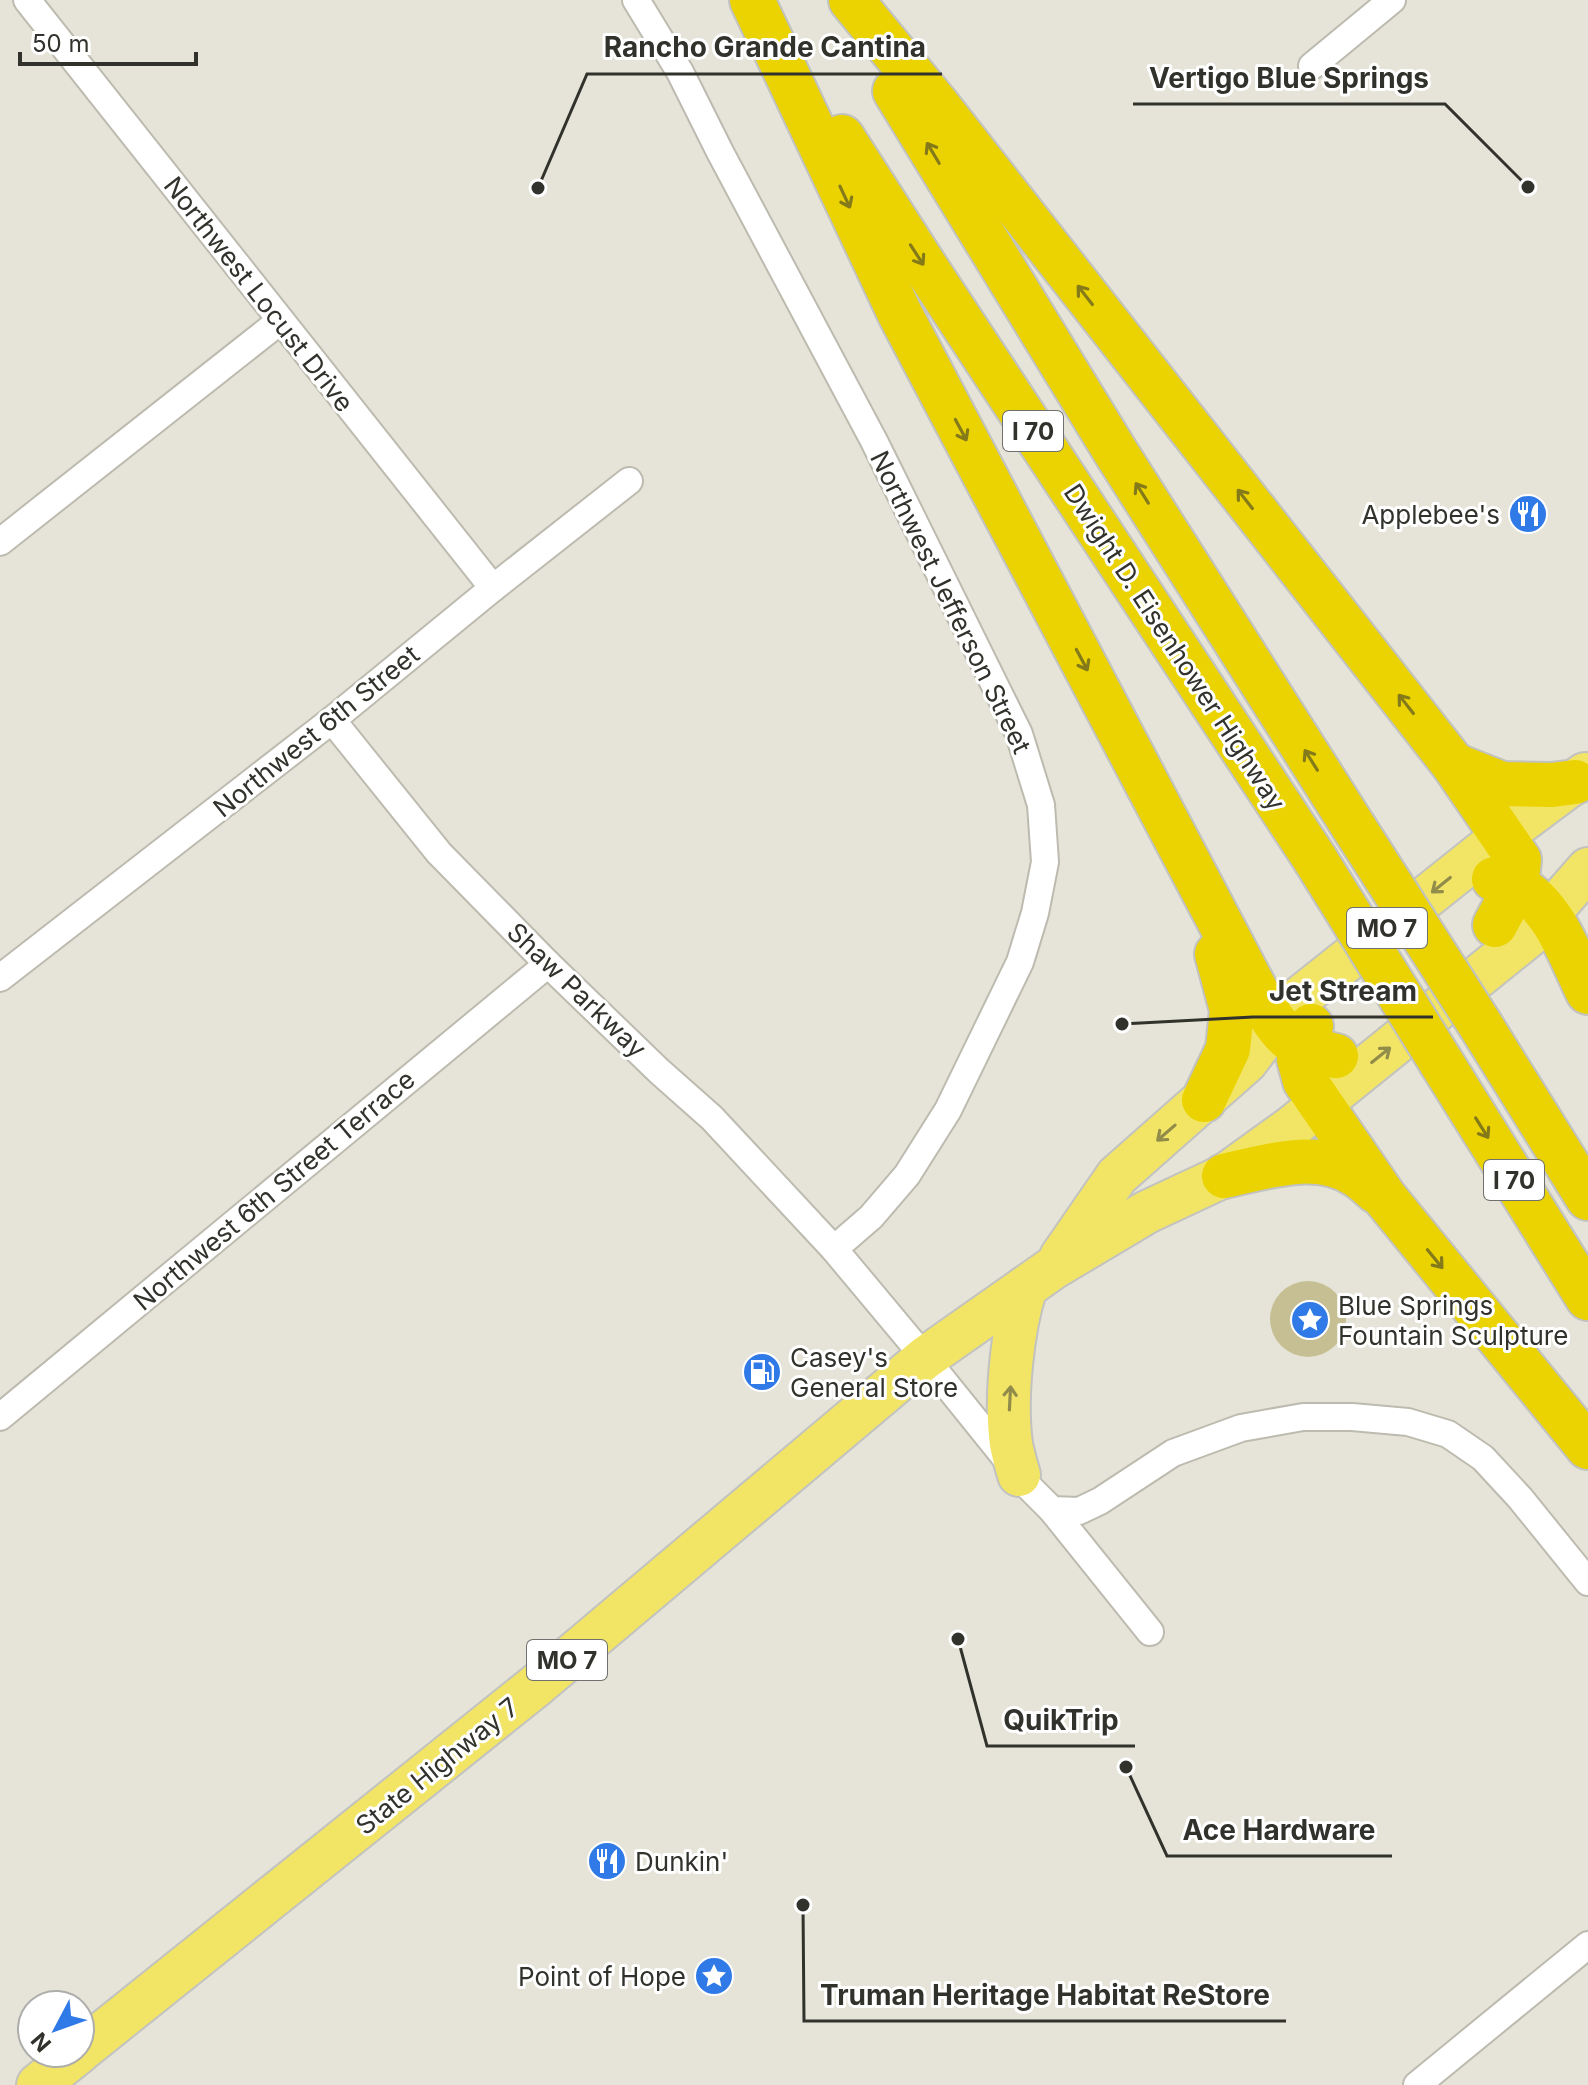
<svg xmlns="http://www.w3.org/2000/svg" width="1588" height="2085" font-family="Inter,sans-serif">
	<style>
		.green { fill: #c5bf93 }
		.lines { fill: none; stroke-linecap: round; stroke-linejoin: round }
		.street-casing { stroke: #bdbbaf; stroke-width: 30 }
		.primary-casing { stroke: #c2c2c0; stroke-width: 46 }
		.highway-casing { stroke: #c2c2c0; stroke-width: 48 }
		.street { stroke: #fff; stroke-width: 26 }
		.primary { stroke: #f2e566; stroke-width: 42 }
		.highway { stroke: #ead300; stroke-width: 44 }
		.highway-bridge-casing { stroke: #c2c2c0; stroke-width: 48; stroke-linecap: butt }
		.highway-bridge { stroke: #ead300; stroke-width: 44 }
		.oneway { stroke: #857a19 }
		.oneway2 { stroke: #928c4a }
		.labels { text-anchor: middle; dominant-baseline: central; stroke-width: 6; stroke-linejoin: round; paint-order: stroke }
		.shield { fill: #fff; stroke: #70706c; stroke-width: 2 }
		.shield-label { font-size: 24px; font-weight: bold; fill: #32322d }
		.street-label { font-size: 26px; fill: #32322d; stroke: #fff }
		.poi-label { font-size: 26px; fill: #32322d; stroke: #fff; text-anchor: start }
		.leader { fill: none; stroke: #32322d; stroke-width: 3 }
		.callout-dot { fill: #32322d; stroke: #fff; stroke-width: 3 }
		.callout-label { font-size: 28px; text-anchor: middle; font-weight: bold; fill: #32322d; stroke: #fff; stroke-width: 6; stroke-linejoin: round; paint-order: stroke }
	</style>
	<rect width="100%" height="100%" fill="#e6e4d8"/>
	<circle class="green" cx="1308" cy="1319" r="38"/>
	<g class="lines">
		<g class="street-casing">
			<g id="street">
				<polyline points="27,0 493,588"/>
				<polyline points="636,0 680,72 720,152 874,441 1019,734 1041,805 1045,862 1035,913 1020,962 948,1110 907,1175 871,1217 834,1249"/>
				<polyline points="1312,66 1392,0"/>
				<polyline points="0,542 280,321"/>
				<polyline points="332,720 439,853 548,964 659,1071 712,1118 834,1249 925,1358 1029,1487 1052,1510 1079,1511 1100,1501 1173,1453 1241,1428 1303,1417 1352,1417 1408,1422 1448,1434 1483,1458 1520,1498 1588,1582"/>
				<polyline points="0,978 332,720 493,588 629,481"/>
				<polyline points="0,1417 548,964"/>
				<polyline points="1052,1510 1150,1632"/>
				<polyline points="1417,2085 1588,1945"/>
			</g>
		</g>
		<g class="primary-casing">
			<g id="primary">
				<polyline points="1061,1257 1117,1176 1246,1062 1287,1008 1518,824 1585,774"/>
				<path d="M1019,1475c-3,-10 -6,-21 -8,-31 -6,-45 1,-114 15,-157"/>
				<polyline points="80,2051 538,1684 925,1358 1053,1268 1147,1212 1224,1176 1292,1127 1531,934 1588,869"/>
				<polyline points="38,2085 78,2053"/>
			</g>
		</g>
		<g class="highway-casing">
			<g id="highway">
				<path d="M752,0l148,314 364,692c24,38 30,40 72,50"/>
				<polyline points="851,0 938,106 1454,765 1519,860 1516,886 1495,925"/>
				<polyline points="895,91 1115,451 1353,826"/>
				<polyline points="842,137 926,268 1315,859"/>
				<polyline points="1454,765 1502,784 1552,785 1575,782"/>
				<path d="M1494,879c7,2 16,4 24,8 37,20 52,69 70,105"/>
				<polyline points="1311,1026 1299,1059 1305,1081 1385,1198 1588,1447"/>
				<polyline points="1481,1026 1588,1198"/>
				<polyline points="1441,1062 1588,1298"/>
				<polyline points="1204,1100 1228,1049 1232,1010 1217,954"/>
				<path d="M1224,1176c41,-9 93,-27 132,-1 7,4 14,11 20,16"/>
			</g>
		</g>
		<use href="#street" class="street"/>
		<use href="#primary" class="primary"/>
		<use href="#highway" class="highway"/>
		<g class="highway-bridge-casing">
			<g id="highway-bridge">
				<polyline points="1353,826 1481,1026"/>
				<polyline points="1315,859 1441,1062"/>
			</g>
		</g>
		<use href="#highway-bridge" class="highway-bridge"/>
	</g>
	<defs><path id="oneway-shaft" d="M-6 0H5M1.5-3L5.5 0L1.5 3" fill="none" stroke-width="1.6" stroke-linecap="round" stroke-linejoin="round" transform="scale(2)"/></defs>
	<g class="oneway">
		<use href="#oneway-shaft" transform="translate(933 153) rotate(-121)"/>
		<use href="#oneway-shaft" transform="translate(845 197) rotate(65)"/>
		<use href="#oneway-shaft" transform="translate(917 255) rotate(57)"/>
		<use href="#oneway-shaft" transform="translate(1085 295) rotate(-128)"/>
		<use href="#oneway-shaft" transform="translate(961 430) rotate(62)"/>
		<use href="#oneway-shaft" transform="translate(1142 493) rotate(-122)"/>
		<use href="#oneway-shaft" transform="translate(1245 499) rotate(-128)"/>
		<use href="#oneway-shaft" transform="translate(1082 660) rotate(62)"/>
		<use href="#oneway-shaft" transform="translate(1406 704) rotate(-128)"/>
		<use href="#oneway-shaft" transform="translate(1311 760) rotate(-122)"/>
		<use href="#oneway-shaft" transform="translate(1482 1128) rotate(58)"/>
		<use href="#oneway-shaft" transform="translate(1435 1259) rotate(51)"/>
	</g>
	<g class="oneway2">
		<use href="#oneway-shaft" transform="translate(1441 885) rotate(141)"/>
		<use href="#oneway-shaft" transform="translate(1381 1055) rotate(-39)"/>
		<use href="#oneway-shaft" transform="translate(1166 1133) rotate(139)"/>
		<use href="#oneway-shaft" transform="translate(1010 1398) rotate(-87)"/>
	</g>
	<defs>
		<g id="restaurant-disc" transform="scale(2)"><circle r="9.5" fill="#2f7ae6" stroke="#fff"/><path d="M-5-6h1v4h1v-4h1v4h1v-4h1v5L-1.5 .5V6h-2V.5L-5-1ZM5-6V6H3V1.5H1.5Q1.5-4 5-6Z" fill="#fff"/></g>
		<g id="sight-disc" transform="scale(2)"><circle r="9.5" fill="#2f7ae6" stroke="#fff"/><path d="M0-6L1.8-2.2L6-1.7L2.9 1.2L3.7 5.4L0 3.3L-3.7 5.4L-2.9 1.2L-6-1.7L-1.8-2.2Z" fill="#fff"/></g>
		<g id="fuel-disc" transform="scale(2)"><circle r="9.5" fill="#2f7ae6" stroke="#fff"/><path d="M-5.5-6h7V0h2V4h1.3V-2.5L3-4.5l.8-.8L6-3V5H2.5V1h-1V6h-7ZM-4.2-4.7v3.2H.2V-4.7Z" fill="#fff"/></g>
	</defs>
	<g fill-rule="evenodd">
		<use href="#restaurant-disc" x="1528" y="514"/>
		<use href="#sight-disc" x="1310" y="1320"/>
		<use href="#fuel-disc" x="762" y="1372"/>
		<use href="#restaurant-disc" x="607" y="1861"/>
		<use href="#sight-disc" x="714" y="1976"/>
	</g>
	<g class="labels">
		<g class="shield">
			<rect x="1003" y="411" width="60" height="40" rx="6"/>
			<rect x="1347" y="908" width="80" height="40" rx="6"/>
			<rect x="1484" y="1160" width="60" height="40" rx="6"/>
			<rect x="527" y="1640" width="80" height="40" rx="6"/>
		</g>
		<g class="shield-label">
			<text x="1033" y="431">I 70</text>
			<text x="1387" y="928">MO 7</text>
			<text x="1514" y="1180">I 70</text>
			<text x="567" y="1660">MO 7</text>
		</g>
		<g class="street-label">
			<text transform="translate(259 294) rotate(52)">Northwest Locust Drive</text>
			<text transform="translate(951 602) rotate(64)">Northwest Jefferson Street</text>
			<text transform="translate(1175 647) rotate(57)">Dwight D. Eisenhower Highway</text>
			<text transform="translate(316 731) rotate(-39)">Northwest 6th Street</text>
			<text transform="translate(577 990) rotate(44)">Shaw Parkway</text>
			<text transform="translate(274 1190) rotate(-40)">Northwest 6th Street Terrace</text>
			<text transform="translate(437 1766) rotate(-39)">State Highway 7</text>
		</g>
		<g class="poi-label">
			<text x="1500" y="514" text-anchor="end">Applebee's</text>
			<text x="1338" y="1305">Blue Springs<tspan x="1338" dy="30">Fountain Sculpture</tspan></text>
			<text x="790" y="1357">Casey's<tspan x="790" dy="30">General Store</tspan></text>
			<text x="635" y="1861">Dunkin'</text>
			<text x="686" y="1976" text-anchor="end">Point of Hope</text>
		</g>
	</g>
	<path class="leader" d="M538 188L587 74H942M1528 187L1445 104H1133M1122 1024L1253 1017H1433M958 1639L987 1746H1135M1126 1767L1167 1856H1392M803 1905L804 2021H1286"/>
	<g class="callout-dot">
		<circle cx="538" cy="188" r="8"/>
		<circle cx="1528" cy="187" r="8"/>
		<circle cx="1122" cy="1024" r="8"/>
		<circle cx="958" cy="1639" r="8"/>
		<circle cx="1126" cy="1767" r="8"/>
		<circle cx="803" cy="1905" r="8"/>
	</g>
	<g class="callout-label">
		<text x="765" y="57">Rancho Grande Cantina</text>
		<text x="1289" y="88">Vertigo Blue Springs</text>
		<text x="1343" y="1001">Jet Stream</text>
		<text x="1061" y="1730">QuikTrip</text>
		<text x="1279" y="1840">Ace Hardware</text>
		<text x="1045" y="2005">Truman Heritage Habitat ReStore</text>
	</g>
	<g transform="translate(56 2029) rotate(229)"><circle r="38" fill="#ffffff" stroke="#adadab" stroke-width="2"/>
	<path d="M0-6L14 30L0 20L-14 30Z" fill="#2f7ae6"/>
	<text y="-12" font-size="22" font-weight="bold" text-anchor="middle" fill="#32322d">N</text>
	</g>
	<path d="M20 52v12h176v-12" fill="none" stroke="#32322d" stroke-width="4"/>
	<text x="32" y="52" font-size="24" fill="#32322d" stroke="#ffffff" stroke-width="6" paint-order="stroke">50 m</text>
</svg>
